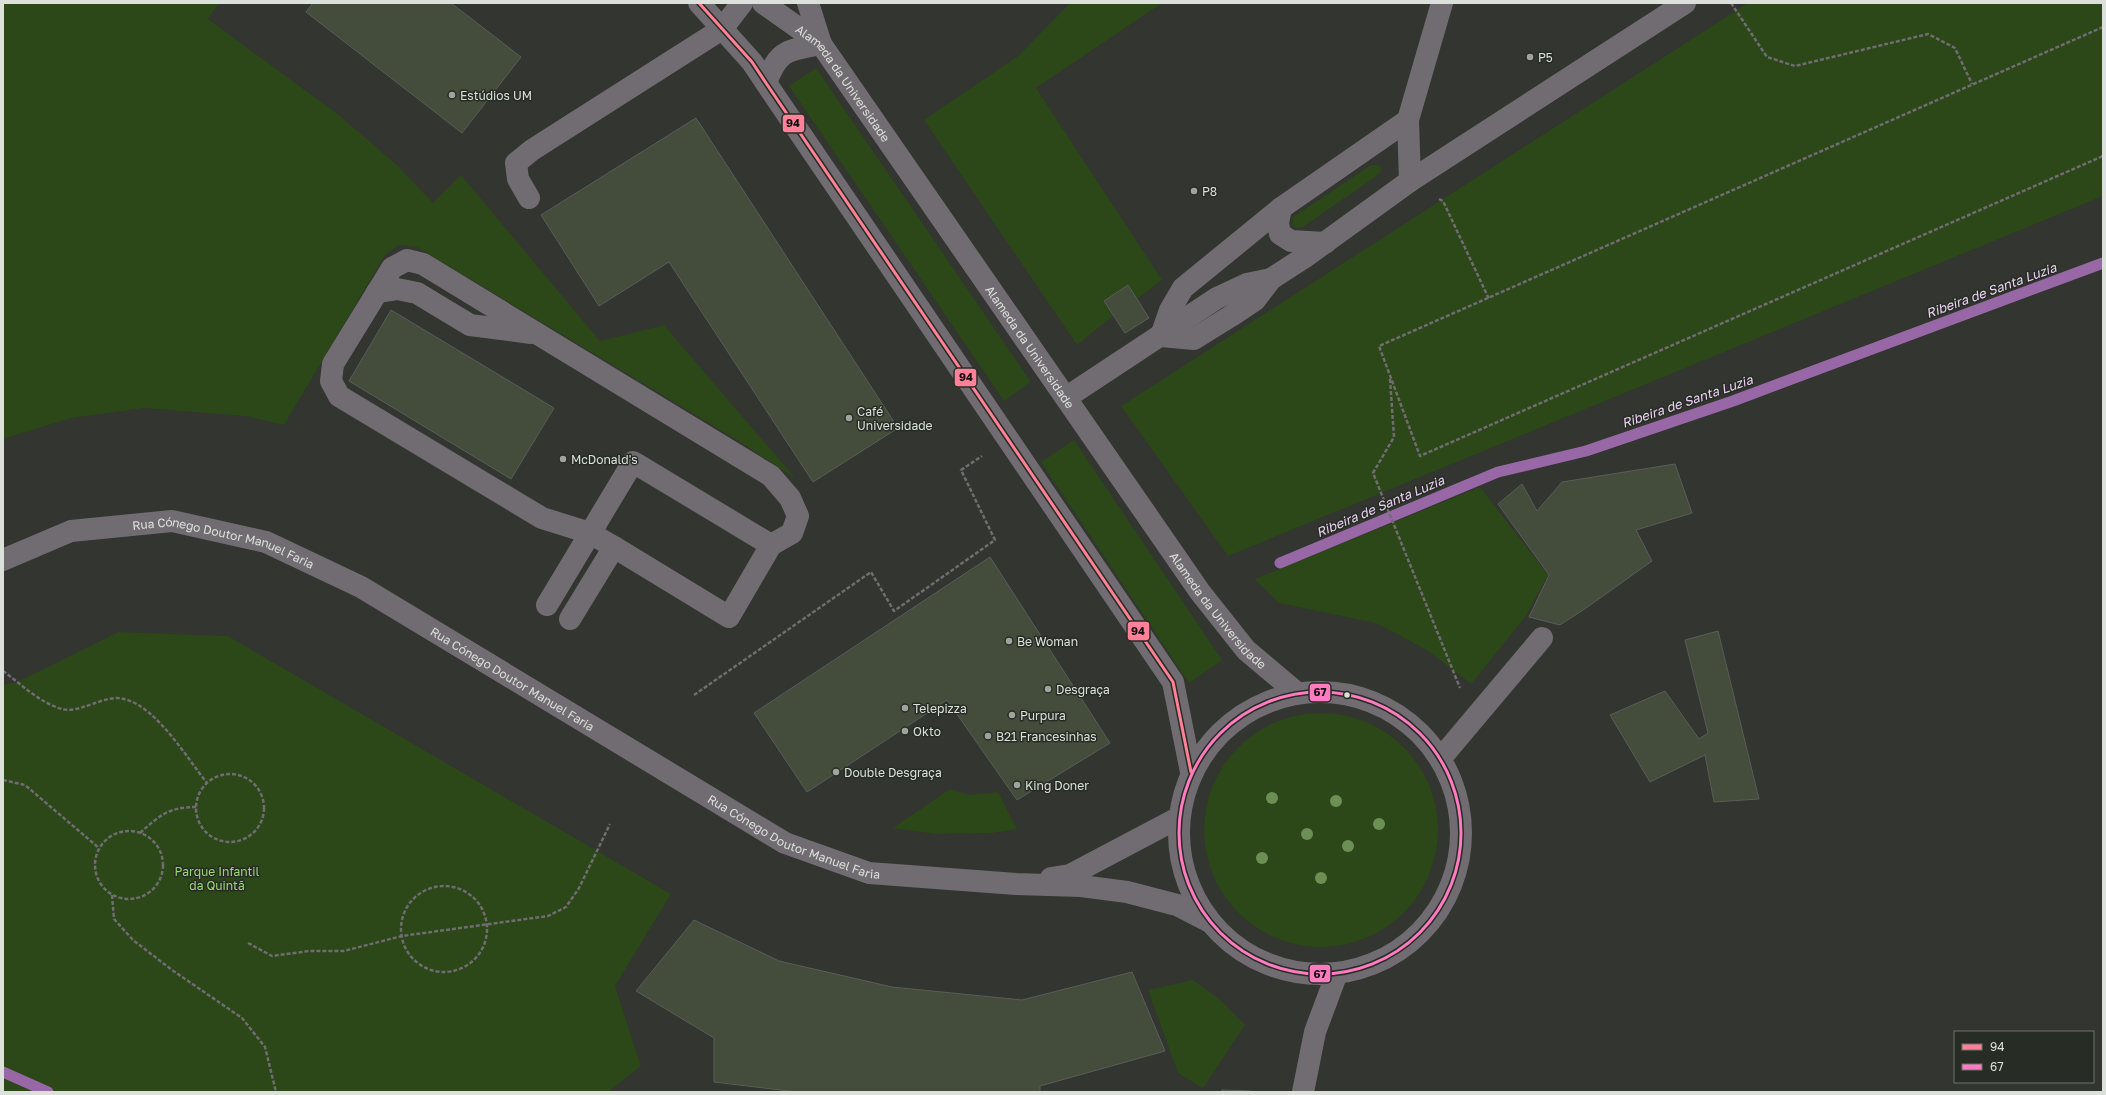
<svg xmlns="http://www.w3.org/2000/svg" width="2106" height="1095" font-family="'Golos Text',sans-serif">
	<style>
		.green { fill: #2c4718 }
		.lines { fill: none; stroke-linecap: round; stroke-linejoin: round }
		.stream { stroke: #9768a5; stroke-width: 11 }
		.building { fill: #444c3c; stroke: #5a5d59 }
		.path { stroke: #6f6d70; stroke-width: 2.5; stroke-dasharray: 4 2; stroke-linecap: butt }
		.minor { stroke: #716c71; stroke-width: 22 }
		.bus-1-casing { stroke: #272d24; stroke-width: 6 }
		.bus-2-casing { stroke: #272d24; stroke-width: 6 }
		.bus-1 { stroke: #ff8098; stroke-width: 3 }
		.bus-2 { stroke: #fe7ac1; stroke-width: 3 }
		.tree { fill: #6c8f55 }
		.poi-dot { fill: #a0a49f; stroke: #272d24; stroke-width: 1.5 }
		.bus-dot { fill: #dce0db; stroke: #272d24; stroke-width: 1.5 }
		.labels { text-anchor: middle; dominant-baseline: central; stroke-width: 3; stroke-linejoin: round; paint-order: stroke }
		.poi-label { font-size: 12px; fill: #dce0db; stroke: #272d24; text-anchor: start }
		.street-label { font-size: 12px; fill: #dce0db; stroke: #272d24 }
		.park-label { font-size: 12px; fill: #9bd874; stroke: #272d24 }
		.water-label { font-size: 13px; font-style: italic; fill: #edd1f6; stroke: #272d24 }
		.line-badge { stroke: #272d24; stroke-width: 1.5 }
		.pale-badge-label { font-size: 11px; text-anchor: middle; font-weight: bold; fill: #111 }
	</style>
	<rect width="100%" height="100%" fill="#323530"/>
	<g class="green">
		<polygon points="3,3 219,3 208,19 339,115 398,166 433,203 461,175 600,341 664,325 796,479 742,443 417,247 399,245 385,255 284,425 245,416 144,408 71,418 3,439"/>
		<polygon points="1070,3 1162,3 1036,88 1162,280 1137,299 1128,285 1104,301 1113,316 1077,345 924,120 1018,56"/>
		<polygon points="1748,3 2103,3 2103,196 1228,556 1121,406"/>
		<polygon points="816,68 1031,382 1004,401 789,86"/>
		<polygon points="1371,165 1380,165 1382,170 1378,175 1303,227 1296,228 1292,224 1293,217"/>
		<polygon points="1074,440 1222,660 1189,683 1041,462"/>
		<polygon points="1480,487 1548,575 1526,616 1471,684 1427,650 1376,623 1279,603 1255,579"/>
		<polygon points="119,632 228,636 671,894 615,986 641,1066 608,1092 3,1092 3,685 17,682"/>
		<circle cx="1321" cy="830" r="117"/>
		<polygon points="950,789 969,795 998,792 1017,829 992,833 936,834 893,828"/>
		<polygon points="1193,980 1218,998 1245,1025 1203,1088 1178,1073 1148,990"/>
	</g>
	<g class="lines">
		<g class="stream">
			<polyline points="1280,563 1498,472 1586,451 1733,401 2103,263"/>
			<polyline points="3,1072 48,1092"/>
		</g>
	</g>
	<g class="building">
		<polygon points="313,3 451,3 521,57 462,133 306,12"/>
		<polygon points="696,118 898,428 813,482 669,262 599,306 541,215"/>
		<polygon points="1128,285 1149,318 1125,333 1104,301"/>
		<polygon points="391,310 554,408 511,479 349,381"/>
		<polygon points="1675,464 1692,513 1636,530 1652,561 1586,608 1560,625 1529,617 1549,575 1498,504 1522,484 1537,511 1562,482"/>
		<polygon points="990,557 1110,743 1017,800 947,700 807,792 754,713"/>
		<polygon points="1718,631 1759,799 1714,802 1705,755 1650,782 1610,715 1665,691 1699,739 1708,733 1685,640"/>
		<polygon points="694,920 779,961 892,987 1022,1000 1132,972 1165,1051 1040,1086 1040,1092 797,1092 714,1082 714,1038 636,991"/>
		<polygon points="1222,1090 1251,1091 1251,1092 1220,1092"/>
	</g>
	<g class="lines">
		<g class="path">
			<polyline points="1731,3 1767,57 1795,66 1928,34 1955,48 1972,84"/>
			<polyline points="2103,27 1379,346 1420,456 2103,156"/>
			<polyline points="1439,199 1443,201 1489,299"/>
			<polyline points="1390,379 1394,437 1373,473 1460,688"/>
			<path d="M3,671c18,13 37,32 59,38 5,2 16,0 21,-2 12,-3 28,-12 41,-8 33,8 62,58 83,84"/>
			<polyline points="694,695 871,572 894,611 995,540 961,470 982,456"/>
			<circle cx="230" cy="808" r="34"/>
			<polyline points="3,780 25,785 99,848"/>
			<circle cx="129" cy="865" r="34"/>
			<path d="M140,833c20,-18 29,-26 56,-26"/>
			<circle cx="444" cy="929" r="43"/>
			<polyline points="112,895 114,919 133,940 172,970 242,1018 265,1047 276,1092"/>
			<polyline points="248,943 272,956 309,951 344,951 402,936 548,916 566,907 579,888 610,824"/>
		</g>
		<g class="minor">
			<polyline points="699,3 752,62 766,83 1173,682 1191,772"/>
			<path id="s1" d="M763,3l58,41 379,548 46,58 51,43"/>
			<polyline points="808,3 821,44"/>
			<path d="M766,83c13,-35 22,-32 55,-39"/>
			<polyline points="1410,181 1408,120 1442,3"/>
			<polyline points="529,198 518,179 516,163 532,150 722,29 742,3"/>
			<polyline points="1281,208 1278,223 1280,234 1291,241 1325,243"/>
			<polyline points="377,292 397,289 417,293 470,325 531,333"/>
			<polyline points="1161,336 1194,339 1231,316 1255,300 1271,279 1305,257 1410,181 1685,3"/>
			<polyline points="1161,336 1170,310 1183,288 1281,208 1408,120"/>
			<polyline points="1067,397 1217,298 1247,284 1271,279"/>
			<polyline points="614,547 590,533 542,518 339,396 331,381 333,364 392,268 407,260 423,264 771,476 790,498 798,516 792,533 771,545"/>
			<path id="s2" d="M3,560l68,-29 101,-10 94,21 95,45 424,256 84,30 147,11 65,2 46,6 50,13 31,16"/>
			<polyline points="547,605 633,462 771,545 729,617 614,547 570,619"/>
			<circle cx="1320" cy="833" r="141"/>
			<polyline points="1441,758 1542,638"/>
			<polyline points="1051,878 1070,875 1178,818"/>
			<polyline points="1303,1092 1315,1032 1337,973"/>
		</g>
		<g class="bus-1-casing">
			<polyline id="bus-1" points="699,3 752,62 766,83 1173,682 1191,772"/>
		</g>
		<g class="bus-2-casing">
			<circle id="bus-2" cx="1320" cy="833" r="141"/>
		</g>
		<use href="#bus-1" class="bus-1"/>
		<use href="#bus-2" class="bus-2"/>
	</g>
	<g class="tree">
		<circle cx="1272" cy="798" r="6"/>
		<circle cx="1336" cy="801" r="6"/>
		<circle cx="1379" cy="824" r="6"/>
		<circle cx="1307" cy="834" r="6"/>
		<circle cx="1348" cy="846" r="6"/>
		<circle cx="1262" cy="858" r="6"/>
		<circle cx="1321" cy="878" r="6"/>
	</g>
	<g class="poi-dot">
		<circle cx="1530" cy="57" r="4"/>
		<circle cx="452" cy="95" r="4"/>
		<circle cx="1194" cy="191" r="4"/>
		<circle cx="849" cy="418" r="4"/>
		<circle cx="563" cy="459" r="4"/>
		<circle cx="1009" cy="641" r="4"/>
		<circle cx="1048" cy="689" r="4"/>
		<circle cx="905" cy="708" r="4"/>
		<circle cx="1012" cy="715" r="4"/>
		<circle cx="905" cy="731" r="4"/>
		<circle cx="988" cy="736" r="4"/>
		<circle cx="836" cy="772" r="4"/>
		<circle cx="1017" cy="785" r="4"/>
	</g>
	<circle class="bus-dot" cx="1347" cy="695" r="3.5"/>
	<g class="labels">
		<g class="poi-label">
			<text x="1538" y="57">P5</text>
			<text x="460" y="95">Estúdios UM</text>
			<text x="1202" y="191">P8</text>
			<text x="857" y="411">Café<tspan x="857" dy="14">Universidade</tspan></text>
			<text x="571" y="459">McDonald's</text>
			<text x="1017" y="641">Be Woman</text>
			<text x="1056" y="689">Desgraça</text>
			<text x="913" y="708">Telepizza</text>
			<text x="1020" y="715">Purpura</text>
			<text x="913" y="731">Okto</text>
			<text x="996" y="736">B21 Francesinhas</text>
			<text x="844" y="772">Double Desgraça</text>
			<text x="1025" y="785">King Doner</text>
		</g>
		<g class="street-label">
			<text stroke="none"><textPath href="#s1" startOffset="115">Alameda da Universidade</textPath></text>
			<text stroke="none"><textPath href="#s1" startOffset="439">Alameda da Universidade</textPath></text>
			<text stroke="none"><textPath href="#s2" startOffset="230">Rua Cónego Doutor Manuel Faria</textPath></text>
			<text stroke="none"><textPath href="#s1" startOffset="763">Alameda da Universidade</textPath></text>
			<text stroke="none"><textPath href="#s2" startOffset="554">Rua Cónego Doutor Manuel Faria</textPath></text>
			<text stroke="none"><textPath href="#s2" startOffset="878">Rua Cónego Doutor Manuel Faria</textPath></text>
		</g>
		<g class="park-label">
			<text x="217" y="871">Parque Infantil<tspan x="217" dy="14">da Quintã</tspan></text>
		</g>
		<g class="water-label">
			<text transform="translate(1991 290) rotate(-20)">Ribeira de Santa Luzia</text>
			<text transform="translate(1687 401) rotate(-19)">Ribeira de Santa Luzia</text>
			<text transform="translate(1380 506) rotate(-23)">Ribeira de Santa Luzia</text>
		</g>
	</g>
	<g class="line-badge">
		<rect x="782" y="114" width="23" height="19" rx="4" fill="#ff8098"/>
		<rect x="954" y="368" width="23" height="19" rx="4" fill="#ff8098"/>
		<rect x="1127" y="621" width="23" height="20" rx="4" fill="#ff8098"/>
		<rect x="1309" y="683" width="22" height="19" rx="4" fill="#fe7ac1"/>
		<rect x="1309" y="964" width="22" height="19" rx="4" fill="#fe7ac1"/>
	</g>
	<g class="pale-badge-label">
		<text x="793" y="127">94</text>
		<text x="966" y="381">94</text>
		<text x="1138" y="635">94</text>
		<text x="1320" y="696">67</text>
		<text x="1320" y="978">67</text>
	</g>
	<rect width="2106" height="1095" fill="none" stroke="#dce0db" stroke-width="8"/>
	<rect x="1954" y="1031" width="140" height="52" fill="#272d24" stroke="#6f756d"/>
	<rect x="1962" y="1044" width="20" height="6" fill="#ff8098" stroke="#6f756d"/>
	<text x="1990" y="1051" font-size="12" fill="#dce0db">94</text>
	<rect x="1962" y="1064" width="20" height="6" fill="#fe7ac1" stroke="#6f756d"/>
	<text x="1990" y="1071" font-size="12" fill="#dce0db">67</text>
</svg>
